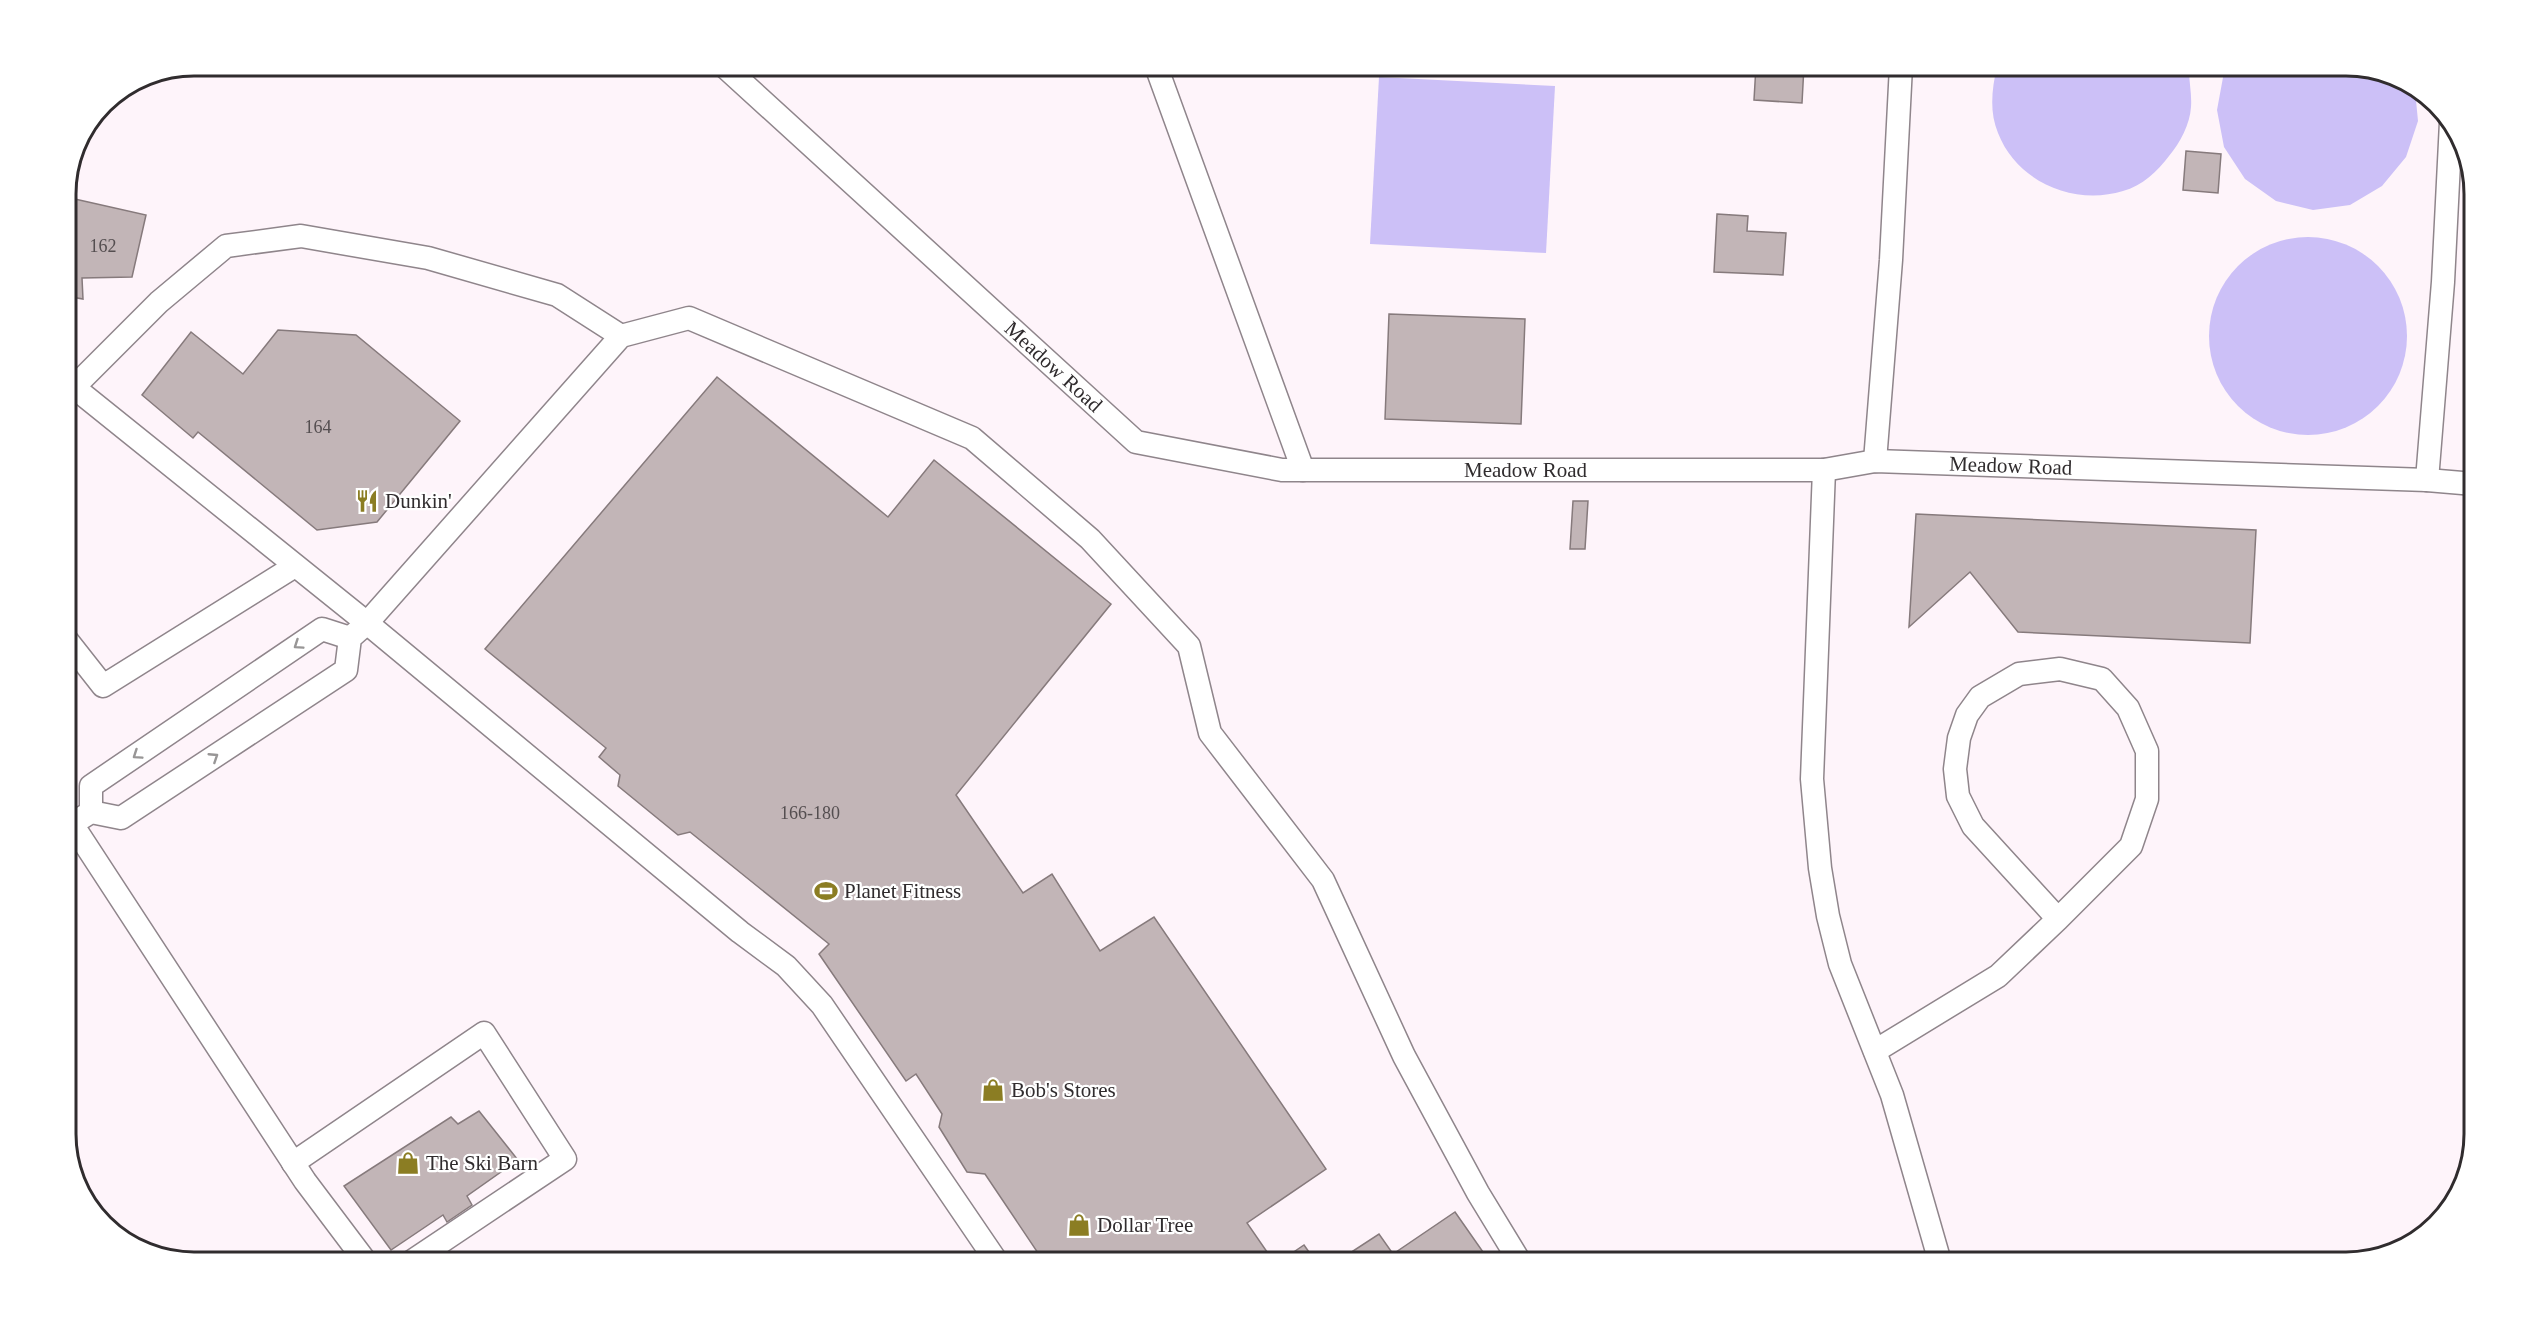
<svg xmlns="http://www.w3.org/2000/svg" width="2540" height="1328" font-family="Georgia,serif">
	<style>
		.water { fill: #ccc0f7 }
		.building { fill: #c2b5b7; stroke: #867a7c; stroke-width: 1.5 }
		.lines { fill: none; stroke-linecap: round; stroke-linejoin: round }
		.service-casing { stroke: #8f858b; stroke-width: 25 }
		.service { stroke: #fff; stroke-width: 22 }
		.oneway { stroke: #989696 }
		.labels { text-anchor: middle; dominant-baseline: central; stroke-width: 4.5; stroke-linejoin: round; paint-order: stroke }
		.number-label { font-size: 18px; fill: #544e50 }
		.street-label { font-size: 21px; fill: #302c2e; stroke: #fff }
		.poi-label { font-size: 21px; fill: #302c2e; stroke: #fff; text-anchor: start }
		.rim { fill: none; stroke: #302c2e; stroke-width: 3 }
	</style>
	<rect width="100%" height="100%" fill="#fef4fa"/>
	<g class="water">
		<path d="M1997,66h189l3,4c0,12 3,25 2,37 -1,17 -11,36 -22,49 -11,15 -27,30 -46,35 -49,15 -106,-9 -125,-58 -9,-22 -6,-44 -1,-67z"/>
		<path d="M2228,66c50,0 149,-10 187,24l3,31 -12,36 -24,29 -32,19 -37,5 -37,-9 -31,-22 -21,-32 -7,-37 7,-38z"/>
		<polygon points="1379,77 1555,86 1546,253 1370,244"/>
		<circle cx="2308" cy="336" r="99"/>
	</g>
	<g class="building">
		<polygon points="1756,66 1804,66 1802,103 1754,100"/>
		<polygon points="2186,151 2221,154 2218,193 2183,190"/>
		<polygon points="66,197 146,215 132,277 82,278 83,299 66,296"/>
		<polygon points="1717,214 1748,216 1747,231 1786,233 1783,275 1714,272"/>
		<polygon points="1389,314 1525,319 1521,424 1385,419"/>
		<polygon points="278,330 356,335 460,421 377,522 317,530 198,432 193,438 142,395 191,332 243,374"/>
		<polygon points="717,377 888,517 934,460 1111,604 956,795 1023,893 1052,874 1100,951 1154,917 1326,1169 1247,1223 1274,1262 1044,1262 985,1174 967,1172 939,1127 942,1114 916,1074 906,1081 819,954 829,944 690,832 678,835 618,786 620,775 599,757 606,748 485,649"/>
		<polygon points="1573,501 1588,501 1585,549 1570,549"/>
		<polygon points="1916,514 2256,530 2250,643 2018,632 1970,572 1909,627"/>
		<polygon points="479,1111 518,1160 467,1196 472,1205 447,1222 443,1215 391,1250 344,1186 451,1117 458,1124"/>
		<polygon points="1455,1212 1490,1262 1361,1262 1353,1251 1379,1234 1393,1254"/>
		<polygon points="1304,1245 1316,1262 1279,1262"/>
	</g>
	<g class="lines">
		<g class="service-casing">
			<g id="service">
				<path id="s1" d="M724,66l412,376 146,28h542l51,-9 552,19 47,4"/>
				<polyline points="1156,66 1303,470"/>
				<polyline points="66,381 367,623 740,932 786,966 822,1005 997,1262"/>
				<polyline points="74,387 159,302 226,246 301,236 428,258 557,295 621,336"/>
				<polyline points="1875,461 1891,260 1901,66"/>
				<polyline points="1824,470 1812,779 1820,868 1828,916 1840,964 1892,1095 1940,1262"/>
				<polyline points="2427,480 2443,282 2451,122"/>
				<polyline points="66,639 103,686 295,566"/>
				<polyline points="91,812 91,786 322,629 350,638"/>
				<polyline points="1875,1051 1998,976 2058,919 2131,846 2147,799 2147,751 2128,708 2102,679 2060,669 2019,674 1980,697 1967,715 1959,738 1955,769 1958,796 1973,826 2058,919"/>
				<polyline points="293,1163 484,1033 565,1159 411,1262"/>
				<polyline points="366,1262 305,1181 72,824 91,812 121,818 346,670 350,638 367,623 621,336 689,318 972,438 1090,539 1189,646 1210,733 1323,880 1404,1056 1478,1193 1520,1262"/>
			</g>
		</g>
		<use href="#service" class="service"/>
	</g>
	<defs><path id="oneway-chevron" d="M-2-3.5L2.5 0L-2 3.5" fill="none" stroke-width="1.6" stroke-linecap="round" stroke-linejoin="round" transform="scale(1.5)"/></defs>
	<g class="oneway">
		<use href="#oneway-chevron" transform="translate(298 645) rotate(146)"/>
		<use href="#oneway-chevron" transform="translate(137 755) rotate(146)"/>
		<use href="#oneway-chevron" transform="translate(214 757) rotate(-33)"/>
	</g>
	<defs>
		<g id="restaurant-bare" transform="scale(1.8)"><path d="M-5-6h1v4h1v-4h1v4h1v-4h1v5L-1.5 .5V6h-2V.5L-5-1ZM5-6V6H3V1.5H1.5Q1.5-4 5-6Z" fill="#8b7d23" stroke="#fff" stroke-width="2.5" paint-order="stroke"/></g>
		<g id="stadium-bare" transform="scale(1.8)"><path d="M0-5a6.5 5 0 1 0 0 10a6.5 5 0 1 0 0-10ZM-3.5-1.8h7v3.6h-7Z" fill="#8b7d23" stroke="#fff" stroke-width="2.5" paint-order="stroke"/></g>
		<g id="shop-bare" transform="scale(1.8)"><path d="M-5-2.5h2.3a2.7 3.5 0 0 1 5.4 0H5L5.5 6h-11ZM-1.5-2.5h3a1.5 2.3 0 0 0-3 0Z" fill="#8b7d23" stroke="#fff" stroke-width="2.5" paint-order="stroke"/></g>
	</defs>
	<g fill-rule="evenodd">
		<use href="#restaurant-bare" x="367" y="501"/>
		<use href="#stadium-bare" x="826" y="891"/>
		<use href="#shop-bare" x="993" y="1090"/>
		<use href="#shop-bare" x="408" y="1163"/>
		<use href="#shop-bare" x="1079" y="1225"/>
	</g>
	<g class="labels">
		<g class="number-label">
			<text x="103" y="246">162</text>
			<text x="318" y="427">164</text>
			<text x="810" y="813">166-180</text>
		</g>
		<g class="street-label">
			<text stroke="none"><textPath href="#s1" startOffset="446">Meadow Road</textPath></text>
			<text stroke="none"><textPath href="#s1" startOffset="1436">Meadow Road</textPath></text>
			<text stroke="none"><textPath href="#s1" startOffset="950">Meadow Road</textPath></text>
		</g>
		<g class="poi-label">
			<text x="385" y="501">Dunkin'</text>
			<text x="844" y="891">Planet Fitness</text>
			<text x="1011" y="1090">Bob's Stores</text>
			<text x="426" y="1163">The Ski Barn</text>
			<text x="1097" y="1225">Dollar Tree</text>
		</g>
	</g>
	<path d="M0 0H2540V1328H0ZM194 76H2346A118 118 0 0 1 2464 194V1134A118 118 0 0 1 2346 1252H194A118 118 0 0 1 76 1134V194A118 118 0 0 1 194 76Z" fill="#fff" fill-rule="evenodd"/>
	<path class="rim" d="M194 76H2346A118 118 0 0 1 2464 194V1134A118 118 0 0 1 2346 1252H194A118 118 0 0 1 76 1134V194A118 118 0 0 1 194 76Z"/>
</svg>
